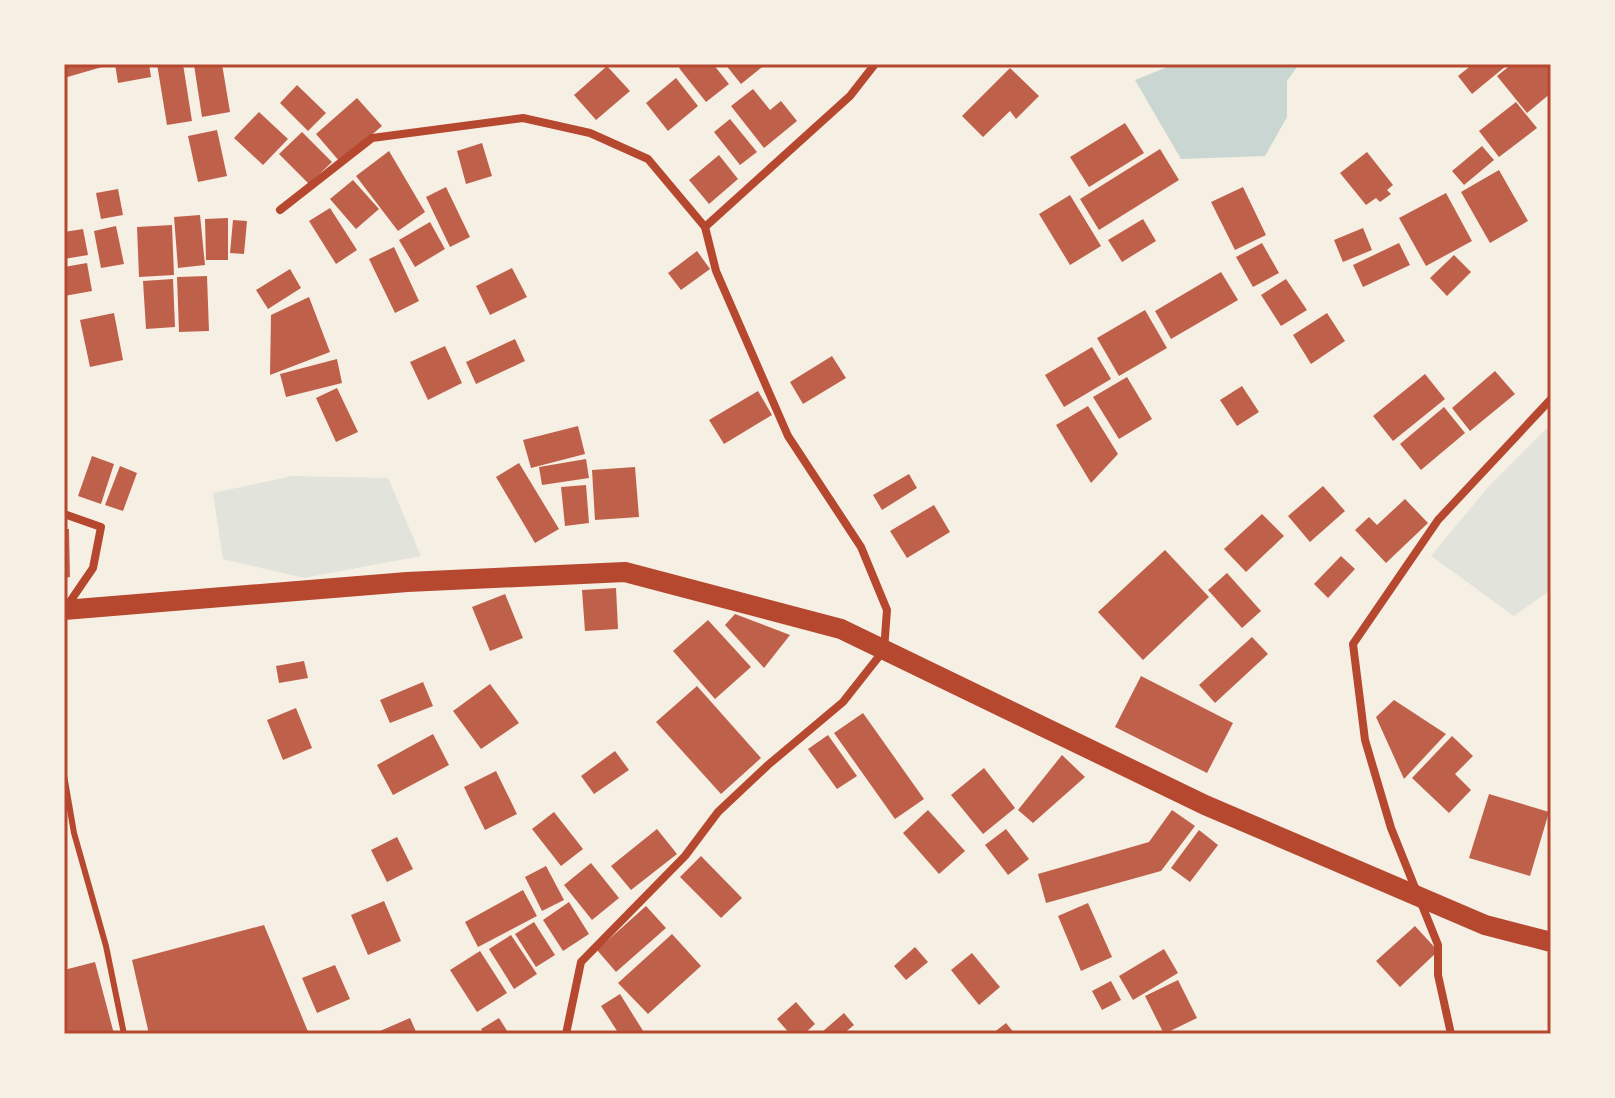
<svg xmlns="http://www.w3.org/2000/svg" width="1615" height="1098" font-family="Quicksand,sans-serif">
	<style>
		.green { fill: #e2e4dc }
		.water { fill: #c9d6d2 }
		.building { fill: #bf614a }
		.lines { fill: none; stroke-linecap: round; stroke-linejoin: round }
		.service { stroke: #b5482f; stroke-width: 6 }
		.minor { stroke: #b5482f; stroke-width: 8 }
		.primary { stroke: #b5482f; stroke-width: 20 }
		.neatline { fill: none; stroke: #b5482f; stroke-width: 3 }
	</style>
	<rect width="100%" height="100%" fill="#f6efe4"/>
	<g class="green">
		<polygon points="1551,424 1551,590 1514,616 1431,556 1488,487"/>
		<polygon points="292,476 388,478 421,556 304,578 223,559 213,493"/>
	</g>
	<polygon class="water" points="1175,64 1299,64 1287,81 1287,117 1265,156 1181,159 1135,80"/>
	<g class="building">
		<polygon points="64,64 109,64 109,65 64,78"/>
		<polygon points="115,64 149,64 151,77 118,83"/>
		<polygon points="157,64 183,64 192,121 167,125"/>
		<polygon points="222,64 230,112 202,117 194,65"/>
		<polygon points="684,64 713,64 729,84 706,102 679,68"/>
		<polygon points="725,64 766,64 741,84"/>
		<polygon points="1473,64 1504,64 1506,66 1472,94 1458,76"/>
		<polygon points="1512,64 1551,64 1551,93 1527,113 1497,76"/>
		<polygon points="607,66 630,91 596,120 574,95"/>
		<polygon points="1010,68 1039,96 1016,119 1010,111 983,137 962,116"/>
		<polygon points="676,78 698,106 668,131 646,103"/>
		<polygon points="297,85 326,113 308,131 280,103"/>
		<polygon points="753,89 770,110 781,101 797,121 764,148 731,106"/>
		<polygon points="357,98 382,126 340,162 316,134"/>
		<polygon points="1516,102 1537,128 1499,157 1479,131"/>
		<polygon points="259,112 288,139 263,165 234,138"/>
		<polygon points="730,119 757,152 740,165 714,132"/>
		<polygon points="1125,123 1144,153 1089,187 1070,157"/>
		<polygon points="217,130 227,176 198,182 188,136"/>
		<polygon points="302,132 332,162 309,184 279,154"/>
		<polygon points="482,143 492,176 466,184 457,151"/>
		<polygon points="1482,146 1494,160 1464,185 1452,171"/>
		<polygon points="1160,149 1179,180 1099,230 1080,199"/>
		<polygon points="389,151 425,212 398,231 356,176"/>
		<polygon points="1367,152 1393,185 1387,190 1391,194 1380,202 1376,198 1366,205 1340,173"/>
		<polygon points="719,155 738,179 709,204 689,180"/>
		<polygon points="1499,170 1528,221 1490,243 1461,192"/>
		<polygon points="353,180 379,209 356,229 330,199"/>
		<polygon points="446,187 470,237 450,247 426,197"/>
		<polygon points="1243,187 1266,235 1235,250 1211,202"/>
		<polygon points="118,189 123,215 101,219 96,193"/>
		<polygon points="1446,193 1472,241 1426,266 1399,218"/>
		<polygon points="1070,195 1101,246 1070,265 1039,214"/>
		<polygon points="330,208 357,250 336,264 309,221"/>
		<polygon points="200,215 205,265 178,268 174,217"/>
		<polygon points="228,218 228,260 206,260 205,219"/>
		<polygon points="1143,219 1156,241 1122,262 1108,240"/>
		<polygon points="233,220 247,221 244,254 230,253"/>
		<polygon points="430,222 445,249 415,267 399,240"/>
		<polygon points="172,225 174,275 139,277 137,227"/>
		<polygon points="116,226 124,264 101,268 94,231"/>
		<polygon points="1363,228 1372,250 1343,262 1334,240"/>
		<polygon points="83,229 88,255 64,259 64,232"/>
		<polygon points="1262,243 1279,273 1253,287 1236,257"/>
		<polygon points="1399,243 1410,265 1363,287 1353,265"/>
		<polygon points="394,247 419,301 395,313 369,259"/>
		<polygon points="697,251 710,269 681,290 668,273"/>
		<polygon points="1454,255 1471,272 1447,296 1430,278"/>
		<polygon points="87,263 92,291 64,296 64,267"/>
		<polygon points="512,268 527,297 490,315 476,286"/>
		<polygon points="290,269 301,288 268,309 256,290"/>
		<polygon points="1221,272 1238,300 1171,339 1155,311"/>
		<polygon points="207,276 209,331 179,332 177,277"/>
		<polygon points="173,279 175,327 146,329 143,281"/>
		<polygon points="1286,279 1307,310 1281,326 1261,295"/>
		<polygon points="309,297 330,352 270,375 271,315"/>
		<polygon points="1145,310 1167,348 1119,376 1097,338"/>
		<polygon points="114,313 123,360 90,367 80,320"/>
		<polygon points="1327,313 1345,341 1311,364 1293,335"/>
		<polygon points="515,339 525,361 476,384 466,362"/>
		<polygon points="445,346 462,383 428,400 410,362"/>
		<polygon points="1092,347 1111,379 1064,407 1045,375"/>
		<polygon points="832,356 846,378 803,404 790,382"/>
		<polygon points="337,359 342,383 286,397 280,374"/>
		<polygon points="1495,371 1515,394 1470,431 1452,408"/>
		<polygon points="1425,374 1445,399 1393,441 1373,416"/>
		<polygon points="1127,377 1152,419 1119,439 1093,397"/>
		<polygon points="1242,386 1259,412 1237,426 1220,400"/>
		<polygon points="337,388 358,432 336,442 316,398"/>
		<polygon points="758,391 772,415 724,444 709,420"/>
		<polygon points="1088,406 1118,454 1091,483 1056,425"/>
		<polygon points="1444,407 1465,433 1421,470 1400,444"/>
		<polygon points="578,426 585,454 531,468 523,440"/>
		<polygon points="92,456 114,464 101,504 78,496"/>
		<polygon points="586,459 589,478 542,485 539,467"/>
		<polygon points="519,463 559,529 535,543 496,477"/>
		<polygon points="120,466 137,473 123,511 105,505"/>
		<polygon points="635,467 639,517 595,520 592,470"/>
		<polygon points="909,474 917,488 882,510 873,495"/>
		<polygon points="586,485 589,523 565,526 561,487"/>
		<polygon points="1323,486 1345,511 1310,542 1288,516"/>
		<polygon points="1405,499 1428,523 1386,563 1355,530 1369,517 1377,525"/>
		<polygon points="934,505 950,532 907,558 890,531"/>
		<polygon points="1262,514 1284,536 1246,572 1224,549"/>
		<polygon points="64,529 69,529 70,577 64,578"/>
		<polygon points="1165,550 1209,597 1143,660 1098,612"/>
		<polygon points="1341,556 1355,569 1328,598 1314,584"/>
		<polygon points="1227,573 1261,611 1242,628 1208,590"/>
		<polygon points="616,588 618,629 585,631 582,590"/>
		<polygon points="505,594 523,638 490,651 472,607"/>
		<polygon points="735,614 790,635 764,668 725,625"/>
		<polygon points="708,620 751,667 715,699 673,651"/>
		<polygon points="1252,637 1268,654 1215,703 1199,685"/>
		<polygon points="304,661 308,678 279,683 276,666"/>
		<polygon points="1141,676 1233,723 1207,773 1115,727"/>
		<polygon points="423,682 433,706 390,723 380,700"/>
		<polygon points="490,684 519,723 481,749 453,711"/>
		<polygon points="697,686 761,758 721,794 656,722"/>
		<polygon points="1394,700 1446,734 1404,779 1376,717"/>
		<polygon points="296,708 312,748 283,760 267,720"/>
		<polygon points="863,713 924,799 895,819 834,733"/>
		<polygon points="433,734 449,765 393,795 377,765"/>
		<polygon points="828,735 857,776 837,789 808,749"/>
		<polygon points="1452,736 1473,756 1455,774 1471,790 1449,813 1412,778"/>
		<polygon points="615,751 629,770 594,794 581,776"/>
		<polygon points="1062,755 1085,777 1033,823 1018,810"/>
		<polygon points="984,768 1015,808 983,834 951,795"/>
		<polygon points="496,771 517,814 485,830 464,787"/>
		<polygon points="1489,794 1549,812 1530,876 1469,858"/>
		<polygon points="928,810 965,851 939,874 903,833"/>
		<polygon points="1172,810 1195,826 1161,871 1046,903 1038,874 1149,842"/>
		<polygon points="554,812 583,849 561,866 532,829"/>
		<polygon points="657,829 677,854 631,890 611,866"/>
		<polygon points="1006,829 1029,859 1008,875 985,845"/>
		<polygon points="1199,830 1218,845 1190,882 1171,868"/>
		<polygon points="397,837 413,869 387,882 371,850"/>
		<polygon points="701,856 742,898 721,918 680,877"/>
		<polygon points="591,863 619,898 592,920 564,885"/>
		<polygon points="546,866 564,900 542,911 525,877"/>
		<polygon points="523,890 537,916 478,947 465,922"/>
		<polygon points="384,901 401,941 368,955 351,915"/>
		<polygon points="569,902 589,934 563,951 543,920"/>
		<polygon points="1088,903 1112,957 1081,971 1058,916"/>
		<polygon points="646,906 666,928 616,972 597,950"/>
		<polygon points="534,922 555,955 536,967 515,934"/>
		<polygon points="264,925 309,1034 149,1034 132,960"/>
		<polygon points="1415,926 1438,951 1400,987 1376,961"/>
		<polygon points="672,934 701,966 648,1014 618,983"/>
		<polygon points="511,935 537,974 514,989 489,949"/>
		<polygon points="915,947 928,962 906,980 894,966"/>
		<polygon points="1164,949 1178,973 1133,1000 1119,976"/>
		<polygon points="480,951 507,993 477,1012 450,970"/>
		<polygon points="972,953 1000,987 979,1005 951,970"/>
		<polygon points="95,962 114,1034 64,1034 64,970"/>
		<polygon points="335,965 350,999 317,1013 302,978"/>
		<polygon points="1178,980 1197,1018 1164,1034 1145,996"/>
		<polygon points="1111,981 1121,1000 1102,1010 1092,991"/>
		<polygon points="620,994 645,1034 619,1034 601,1006"/>
		<polygon points="796,1002 815,1024 804,1034 790,1034 777,1019"/>
		<polygon points="844,1013 854,1025 843,1034 824,1034 822,1032"/>
		<polygon points="410,1018 417,1034 373,1034"/>
		<polygon points="499,1018 509,1034 484,1034 481,1029"/>
		<polygon points="1006,1023 1015,1034 992,1034"/>
	</g>
	<g class="lines">
		<polyline class="service" points="64,775 74,833 106,946 124,1034"/>
		<g class="minor">
			<polyline points="280,210 372,138 523,118 590,133 648,159 705,227 716,271 788,436 861,547 887,610 884,650 843,702 768,765 718,812 685,856 581,962 566,1034"/>
			<polyline points="705,227 850,96 875,64"/>
			<polyline points="64,514 101,527 93,568 67,606"/>
			<polyline points="1451,1034 1438,975 1438,945 1391,828 1365,740 1353,644 1438,520 1551,399"/>
		</g>
		<polyline class="primary" points="64,610 407,582 625,572 841,629 1205,805 1485,925 1551,942"/>
	</g>
	<rect width="1615" height="1098" fill="none" stroke="#f6efe4" stroke-width="132"/>
	<rect x="66" y="66" width="1483" height="966" class="neatline"/>
</svg>
